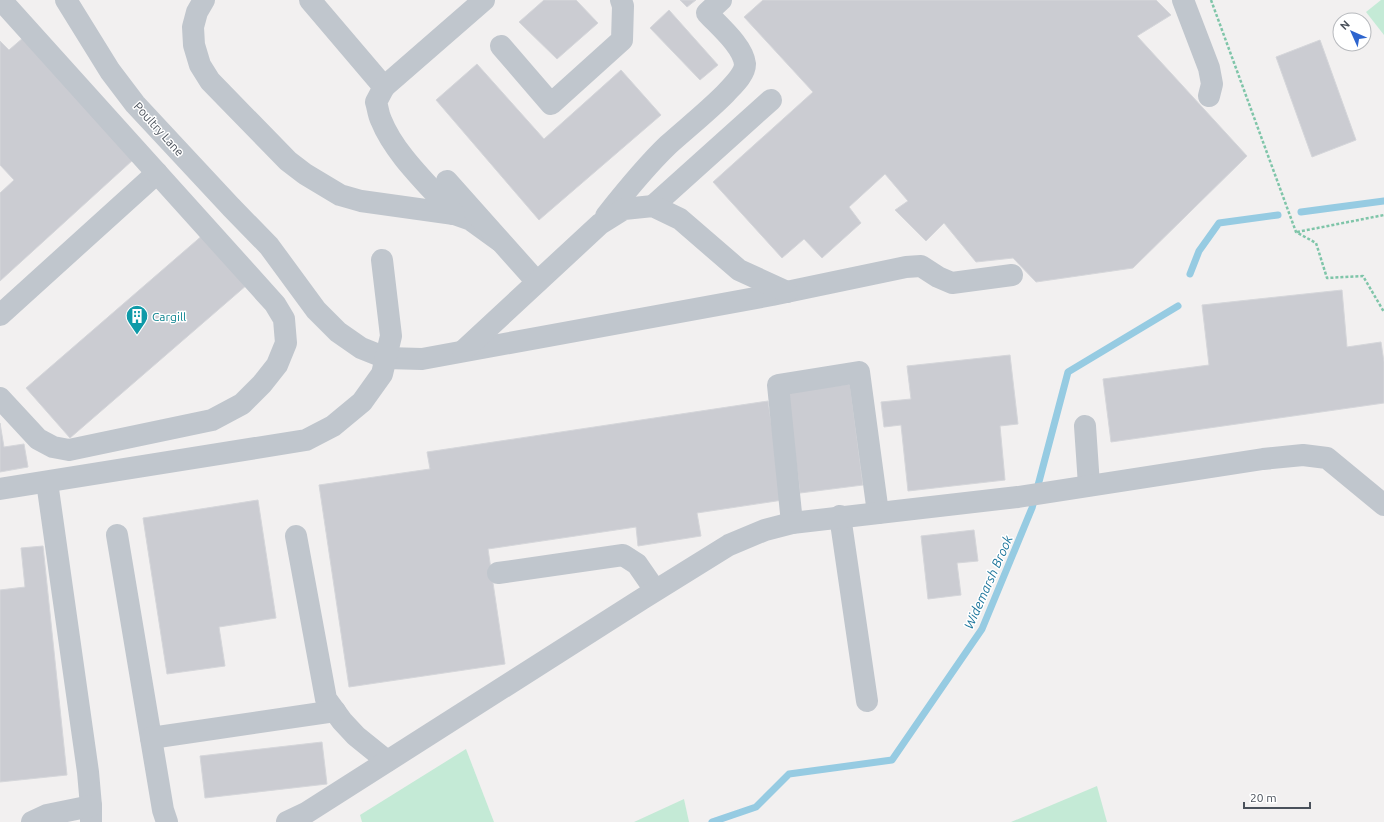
<svg xmlns="http://www.w3.org/2000/svg" width="1384" height="822" font-family="Ubuntu,sans-serif">
	<style>
		.green { fill: #c4ead6 }
		.lines { fill: none; stroke-linecap: round; stroke-linejoin: round }
		.stream { stroke: #96cbe2; stroke-width: 7 }
		.building { fill: #cbccd2; stroke: #d5d6da }
		.path { stroke: #7fc5a9; stroke-width: 2.5; stroke-dasharray: 3 2; stroke-linecap: butt }
		.minor { stroke: #c0c6cd; stroke-width: 22 }
		.labels { text-anchor: middle; dominant-baseline: central; stroke-width: 3; stroke-linejoin: round; paint-order: stroke }
		.street-label { font-size: 12px; fill: #4a515b; stroke: #fff }
		.culture-label { font-size: 12px; fill: #0d838f; stroke: #fff; text-anchor: start }
		.water-label { font-size: 13px; font-style: italic; fill: #1d759b; stroke: #fff }
	</style>
	<rect width="100%" height="100%" fill="#f2f0f0"/>
	<g class="green">
		<polygon points="1381,0 1384,0 1384,35 1366,12"/>
		<polygon points="466,749 494,822 362,822 360,815"/>
		<polygon points="1097,786 1107,822 1011,822"/>
		<polygon points="684,799 689,822 634,822"/>
	</g>
	<g class="lines">
		<g class="stream">
			<polyline points="1301,212 1384,201"/>
			<polyline points="1190,274 1199,251 1219,223 1278,215"/>
			<polyline points="712,822 756,807 789,774 892,760 982,629 1032,508 1068,372 1178,306"/>
		</g>
	</g>
	<g class="building">
		<polygon points="544,0 576,0 598,23 557,59 519,22"/>
		<polygon points="680,0 696,0 687,7"/>
		<polygon points="763,0 1156,0 1171,15 1137,36 1247,156 1133,268 1036,282 1013,258 976,262 944,223 926,241 895,210 908,201 885,174 849,207 861,223 822,258 804,239 782,258 713,182 813,92 744,17"/>
		<polygon points="669,10 718,65 700,80 650,28"/>
		<polygon points="24,37 134,159 0,281 0,193 14,180 0,165 0,41 9,50"/>
		<polygon points="1320,40 1356,140 1312,157 1276,57"/>
		<polygon points="477,64 544,139 621,70 661,115 539,220 436,100"/>
		<polygon points="204,234 248,284 70,438 26,388"/>
		<polygon points="1342,290 1347,347 1381,342 1384,362 1384,403 1111,442 1103,379 1209,365 1202,305"/>
		<polygon points="1010,355 1018,424 1000,426 1005,480 908,491 901,425 884,427 881,402 911,399 907,366"/>
		<polygon points="850,384 863,485 800,493 787,392"/>
		<polygon points="768,401 783,500 697,513 701,536 638,546 636,527 488,549 505,664 349,687 319,485 430,469 427,452"/>
		<polygon points="0,423 4,447 24,444 28,467 0,472"/>
		<polygon points="258,500 276,618 219,627 225,666 167,674 143,518"/>
		<polygon points="974,530 978,561 957,563 961,595 928,599 921,536"/>
		<polygon points="43,546 67,775 0,782 0,590 25,587 21,548"/>
		<polygon points="322,742 327,784 205,798 200,756"/>
	</g>
	<g class="lines">
		<g class="path">
			<polyline points="1211,0 1296,232 1316,243 1327,278 1363,276 1384,312"/>
			<polyline points="1297,232 1384,215"/>
		</g>
		<g class="minor">
			<polyline points="66,0 110,71 135,104 231,207 269,246 316,310 338,332 361,348 386,358 422,359 772,295 906,267 921,266 938,277 952,283 1012,275"/>
			<polyline points="204,0 197,12 193,27 194,45 200,65 210,81 288,161 305,174 340,195 361,201 454,214 471,220 500,241"/>
			<polyline points="310,0 384,87"/>
			<polyline points="1183,0 1209,68 1212,84 1209,96"/>
			<polyline points="501,46 551,104 622,40 623,6 621,0"/>
			<polyline points="447,181 537,282"/>
			<polyline points="653,206 771,100"/>
			<path d="M454,214c-25,-29 -59,-59 -73,-94 -3,-6 -3,-12 -5,-18l8,-15 100,-87"/>
			<path d="M606,216c19,-24 39,-49 62,-71 19,-17 39,-33 57,-51 7,-8 20,-19 20,-30 -2,-18 -26,-38 -38,-51l14,-13"/>
			<polyline points="0,315 157,173"/>
			<polyline points="463,351 600,224 624,209 653,206 680,219 739,270 787,292"/>
			<polyline points="0,398 38,439 53,447 69,450 212,420 242,404 262,384 277,365 286,343 284,319 275,304 1,0"/>
			<polyline points="1085,426 1089,485"/>
			<polyline points="47,482 88,772 91,806 91,822"/>
			<polyline points="0,489 306,440 333,426 362,402 382,374 391,336 382,260"/>
			<polyline points="840,516 867,701"/>
			<polyline points="792,523 778,385 859,372 878,513"/>
			<polyline points="117,535 163,810 167,822"/>
			<polyline points="296,536 326,699 342,721 356,736 387,761"/>
			<polyline points="498,573 623,555 637,564 655,590"/>
			<polyline points="151,738 335,711"/>
			<polyline points="32,822 47,815 91,806"/>
			<polyline points="287,822 306,813 642,599 729,545 765,530 792,523 1018,497 1263,459 1303,455 1327,458 1384,505"/>
		</g>
	</g>
	<defs>
		<g id="building-pin" transform="scale(1.15)"><path d="M0 17L-7.5 6A9.5 9.5 0 1 1 7.5 6Z" fill="#0f9aa8" stroke="#fff"/><path d="M-4-6H4V6H1V3H-1V6H-4ZM-2.5-4.3h1.7v1.8h-1.7ZM.8-4.3h1.7v1.8H.8ZM-2.5-1h1.7V.8h-1.7ZM.8-1h1.7V.8H.8Z" fill="#fff"/></g>
	</defs>
	<g fill-rule="evenodd">
		<use href="#building-pin" x="137" y="316"/>
	</g>
	<g class="labels">
		<g class="street-label">
			<text transform="translate(159 129) rotate(48)">Poultry Lane</text>
		</g>
		<g class="culture-label">
			<text x="152" y="316">Cargill</text>
		</g>
		<g class="water-label">
			<text transform="translate(988 582) rotate(-66)">Widemarsh Brook</text>
		</g>
	</g>
	<g transform="translate(1352 32) rotate(315)"><circle r="19" fill="#ffffff" stroke="#b7b9bd"/>
	<path d="M0-3L7 15L0 10L-7 15Z" fill="#2e65ce"/>
	<text y="-6" font-size="11" font-weight="bold" text-anchor="middle" fill="#4a515b">N</text>
	</g>
	<path d="M1244 802v6h66v-6" fill="none" stroke="#4a515b" stroke-width="2"/>
	<text x="1250" y="802" font-size="12" fill="#4a515b" stroke="#ffffff" stroke-width="3" paint-order="stroke">20 m</text>
</svg>
